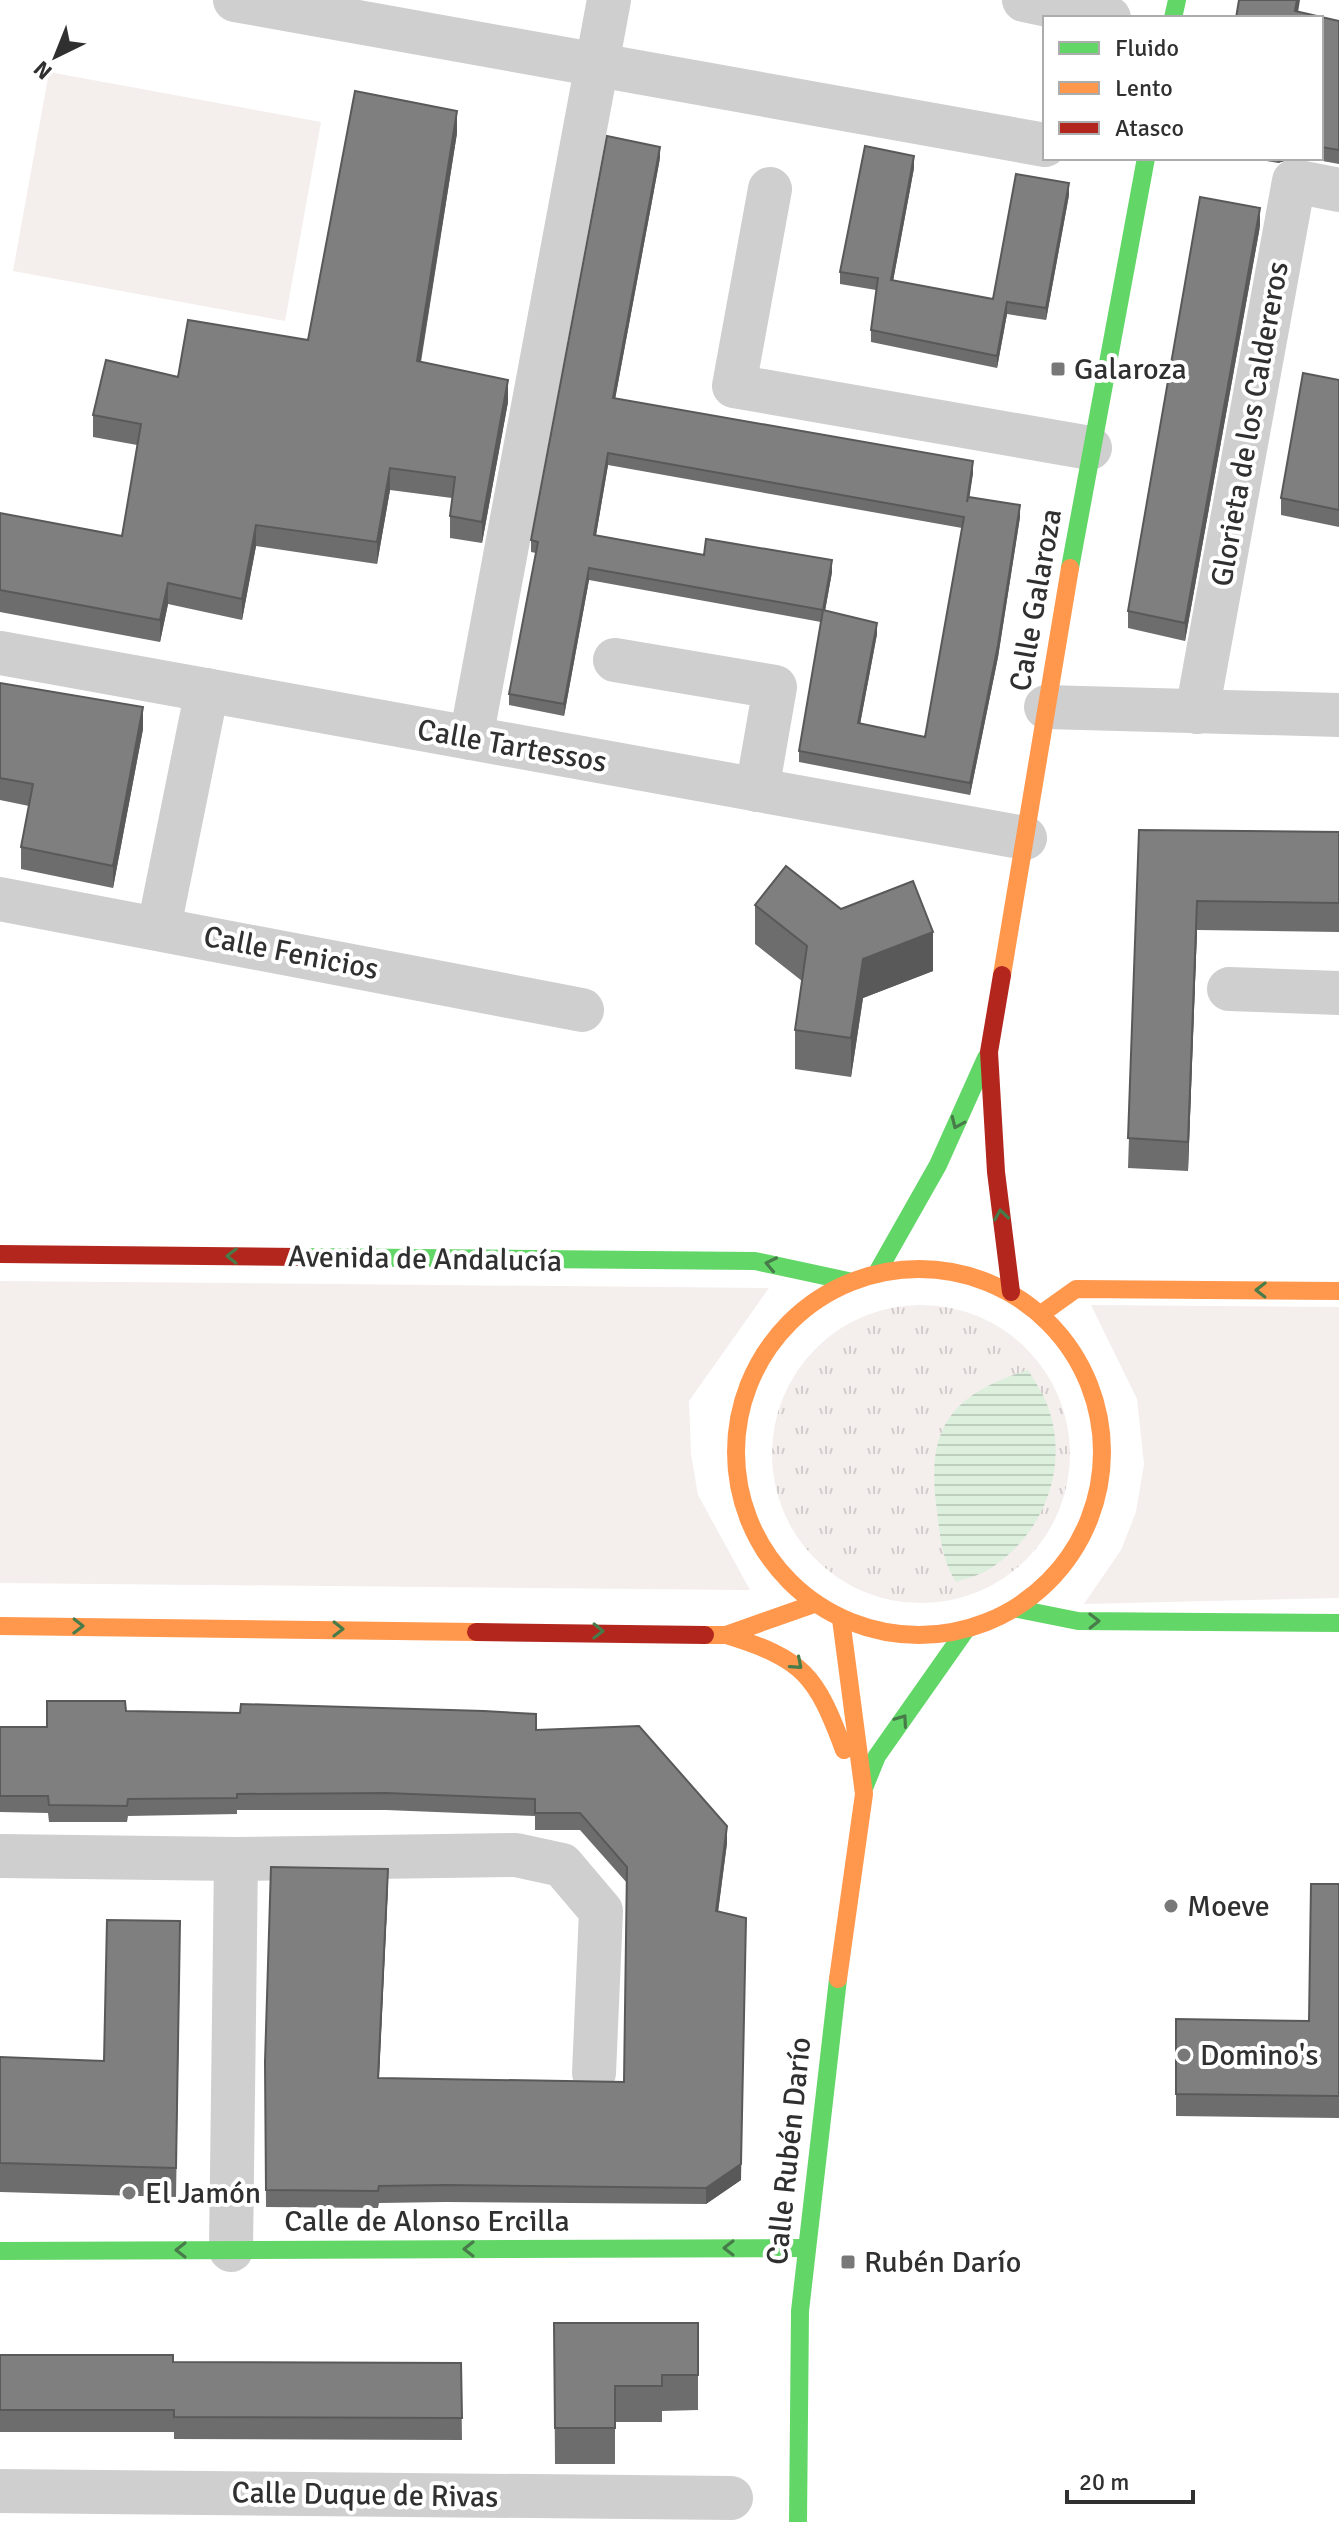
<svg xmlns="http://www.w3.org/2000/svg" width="1339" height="2522" font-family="Signika,sans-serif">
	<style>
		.grass { fill: url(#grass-tufts) }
		.green { fill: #f4eeed }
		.water { fill: url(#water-rules) }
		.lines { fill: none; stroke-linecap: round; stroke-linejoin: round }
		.street { stroke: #cfcfcf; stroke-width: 44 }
		.fast { stroke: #63d668; stroke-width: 18 }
		.slow { stroke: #ff974d; stroke-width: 18 }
		.jam { stroke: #b3261e; stroke-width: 18 }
		.wall { fill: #6d6d6d; fill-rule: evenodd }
		.shaded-wall { fill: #595959 }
		.building { fill: #7f7f7f; stroke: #595959; stroke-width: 2; fill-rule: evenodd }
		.oneway { stroke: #477b49 }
		.poi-dot { fill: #787878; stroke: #fff; stroke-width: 3 }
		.labels { text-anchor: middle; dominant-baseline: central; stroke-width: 8; stroke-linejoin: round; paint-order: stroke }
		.poi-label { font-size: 30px; fill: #303030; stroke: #fff; text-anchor: start }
		.street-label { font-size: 30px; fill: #303030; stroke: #fff }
	</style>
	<defs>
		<pattern id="grass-tufts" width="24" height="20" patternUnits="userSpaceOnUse" patternTransform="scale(2)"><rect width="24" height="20" fill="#f4eeed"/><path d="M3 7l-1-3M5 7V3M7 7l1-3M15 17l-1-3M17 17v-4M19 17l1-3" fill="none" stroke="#d2cccc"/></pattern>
		<pattern id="water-rules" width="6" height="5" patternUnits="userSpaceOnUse" patternTransform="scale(2)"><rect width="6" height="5" fill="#ddf0dd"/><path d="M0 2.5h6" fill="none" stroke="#becebe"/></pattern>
	</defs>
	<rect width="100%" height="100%" fill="#fff"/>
	<circle class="grass" cx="921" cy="1454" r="149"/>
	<g class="green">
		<polygon points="49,72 321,122 285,321 13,271"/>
		<polygon points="0,1281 769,1288 689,1401 691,1454 698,1495 750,1590 0,1583"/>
		<polygon points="1091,1305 1339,1307 1339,1598 1084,1604 1121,1550 1136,1512 1144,1464 1137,1399"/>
	</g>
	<path class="water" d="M1028,1370c7,12 16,24 20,37 22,61 -5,127 -57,161 -10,7 -24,10 -35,14 -14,-21 -16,-46 -19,-71 -12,-83 13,-116 91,-141z"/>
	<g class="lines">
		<g class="street">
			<polyline points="235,0 1045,145"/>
			<polyline points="1024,0 1109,18"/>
			<polyline points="770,189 734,386 1090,448"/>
			<polyline points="0,653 1025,838"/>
			<polyline points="615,660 775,687 757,790"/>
			<polyline points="1046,707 1339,715"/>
			<polyline points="1197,712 1294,181 1339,190"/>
			<polyline points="471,738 609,0"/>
			<polyline points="0,899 582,1010"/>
			<polyline points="159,927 207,690"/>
			<polyline points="1229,989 1339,993"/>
			<polyline points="0,1856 236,1859 231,2250"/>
			<polyline points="236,1859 516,1855 562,1865 601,1911 594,2073"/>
			<polyline points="0,2491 731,2498"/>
		</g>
		<g class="fast">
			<polyline points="1173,18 1177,0"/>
			<polyline points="1070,568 1146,158"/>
			<polyline points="298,1257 755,1261 848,1281"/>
			<polyline points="878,1271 938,1165 986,1058"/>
			<polyline points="1018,1609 1078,1621 1339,1623"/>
			<polyline points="864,1788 877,1756 965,1631"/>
			<polyline points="0,2251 807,2248"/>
			<polyline points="798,2522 800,2311 838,1979"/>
		</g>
		<g class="slow">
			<polyline points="1002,975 1070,568"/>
			<circle cx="919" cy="1452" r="183"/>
			<polyline points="1041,1314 1076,1289 1339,1291"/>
			<polyline points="0,1626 476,1632"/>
			<polyline points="705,1635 726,1635 814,1604"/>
			<path d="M726,1635c78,24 90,40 118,115"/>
			<polyline points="838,1979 864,1794 841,1619"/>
		</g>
		<g class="jam">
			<polyline points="1002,975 989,1052 996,1172 1011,1292"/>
			<polyline points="0,1254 298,1257"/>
			<polyline points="476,1632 705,1635"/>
		</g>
	</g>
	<g class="wall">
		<polygon points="1298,12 1339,21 1339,164 1306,158 1321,158 1321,18"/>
		<polygon points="457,133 421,362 508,402 482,543 450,538 450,516 452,498 390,490 377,564 256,546 242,620 168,604 160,642 0,612 0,513 122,536 137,445 93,437 93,415 178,377 308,340"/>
		<path d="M660,158l-45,241 358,74 -4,24 51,20 -22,140 -28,138 -171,-33v-11l22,-129 -232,-42 -25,136 -55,-11v-11l27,-141 -5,-1v-12zM608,465l354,63 -37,209 -65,-13 17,-90 -52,-23 7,-39 -128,-17 -108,-20z"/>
		<polygon points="1250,158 1294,158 1278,163"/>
		<polygon points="914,168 893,281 993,299 1069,195 1046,320 1007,314 997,368 871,342 871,330 876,290 840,284 840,272"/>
		<polygon points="1260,226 1185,641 1128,628 1128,611"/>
		<polygon points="1339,380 1339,527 1281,515 1281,498"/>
		<polygon points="0,683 143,729 113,888 21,869 21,847 29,806 0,800"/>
		<polygon points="1139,830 1339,832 1339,932 1197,930 1188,1171 1128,1168"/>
		<polygon points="755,905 841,909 933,971 863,998 851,1077 795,1069 795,1030 802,981 755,944"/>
		<polygon points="126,1711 536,1730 727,1843 718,1911 741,2180 706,2204 445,2202 379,2203 378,2208 266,2207 265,2062 388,1885 379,2078 624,2082 627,1883 580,1830 535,1830 535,1816 386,1810 237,1810 237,1814 128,1816 127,1822 49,1822 48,1813 0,1812 0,1727 47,1727"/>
		<polygon points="1339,1884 1339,2118 1176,2116 1176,2019 1309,2021"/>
		<polygon points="180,1950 176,2197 0,2192 0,2057 104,2061"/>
		<polygon points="554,2323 698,2323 698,2410 662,2411 662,2422 615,2422 615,2464 555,2464"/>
		<polygon points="0,2355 173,2362 461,2363 462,2440 174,2439 174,2432 0,2432"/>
	</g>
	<g class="shaded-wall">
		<polygon points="1297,0 1300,0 1297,18 1295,11"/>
		<polygon points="457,111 457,133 417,383 417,361"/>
		<polygon points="660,147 660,158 613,410 613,398"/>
		<polygon points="914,156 914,168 891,292 891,280"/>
		<polygon points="1278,158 1294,158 1278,163"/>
		<polygon points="1069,183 1069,195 1046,320 1046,308"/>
		<polygon points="1260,208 1260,226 1185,641 1185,623"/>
		<polygon points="1007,302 1007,314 997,368 997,356"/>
		<polygon points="508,380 508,402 482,543 482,522"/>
		<polygon points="608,453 608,465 594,547 594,535"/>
		<polygon points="973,461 973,473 967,514 967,502"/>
		<polygon points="390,468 390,490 377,564 377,542"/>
		<polygon points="1020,505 1020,517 998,657 970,795 970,783"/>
		<polygon points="256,525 256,546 242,620 242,599"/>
		<polygon points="832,560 832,572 823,622 823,610"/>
		<polygon points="589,568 589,580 564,716 564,704"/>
		<polygon points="168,583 168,604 160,642 160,620"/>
		<polygon points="877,623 877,634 858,735 858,723"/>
		<polygon points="143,707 143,729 113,888 113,866"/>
		<polygon points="1197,901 1197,930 1188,1171 1188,1142"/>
		<polygon points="933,932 933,971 863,998 851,1077 851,1038 863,959"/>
		<polygon points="727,1826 727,1843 716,1928 716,1911"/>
		<polygon points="388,1869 388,1885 378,2094 378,2078"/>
		<polygon points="746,1918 741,2180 706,2204 706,2188"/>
	</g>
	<g class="building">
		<polygon points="1239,0 1297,0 1295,11 1339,21 1339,150 1321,147 1321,18 1236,18"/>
		<polygon points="355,91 457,111 417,361 508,380 482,522 450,516 455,477 390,468 377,542 256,525 242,599 168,583 160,620 0,590 0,513 122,536 141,424 93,415 106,360 178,377 188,320 308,340"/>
		<path d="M607,136l53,11 -47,251 360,63 -6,41 1,-5 52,8 -22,140 -28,138 -171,-32 24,-141 -234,-42 -25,136 -55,-10 29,-152 -7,-2zM608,453l356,64 -39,220 -67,-14 19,-100 -54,-13 9,-50 -126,-21 -2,16 -110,-20z"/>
		<polygon points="865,146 914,156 891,280 993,299 1016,174 1069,183 1046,308 1007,302 997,356 871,330 878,278 840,272"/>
		<polygon points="1200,197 1260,208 1185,623 1128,611"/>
		<polygon points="1303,373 1339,380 1339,510 1281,498"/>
		<polygon points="0,683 143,707 113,866 21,847 33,784 0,778"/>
		<polygon points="1139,830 1339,832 1339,903 1197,901 1188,1142 1128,1138"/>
		<polygon points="786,866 841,909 913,881 933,932 863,959 851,1038 795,1030 807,946 755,905"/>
		<polygon points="47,1701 125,1701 126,1711 240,1713 241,1704 484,1711 536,1714 536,1730 639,1726 727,1826 716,1911 746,1918 741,2164 706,2188 445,2185 379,2186 378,2191 266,2190 265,2062 271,1867 388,1869 378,2078 624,2082 627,1867 580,1813 535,1813 535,1799 386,1793 237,1794 237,1798 128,1799 127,1806 49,1805 48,1796 0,1796 0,1727 47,1727"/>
		<polygon points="1311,1884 1339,1884 1339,2096 1176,2094 1176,2019 1309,2021"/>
		<polygon points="107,1920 180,1921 176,2168 0,2163 0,2057 104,2061"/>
		<polygon points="554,2323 698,2323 698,2375 662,2375 662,2386 615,2386 615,2428 555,2428"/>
		<polygon points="0,2355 173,2355 173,2362 461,2363 462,2418 174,2417 174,2410 0,2410"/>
	</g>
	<defs><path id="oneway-chevron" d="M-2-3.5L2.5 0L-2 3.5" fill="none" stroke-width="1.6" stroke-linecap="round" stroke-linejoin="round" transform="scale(2)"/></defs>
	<g class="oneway">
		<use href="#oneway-chevron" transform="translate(957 1123) rotate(114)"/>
		<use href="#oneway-chevron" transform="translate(1001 1215) rotate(-98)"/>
		<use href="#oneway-chevron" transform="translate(232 1256) rotate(-179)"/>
		<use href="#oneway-chevron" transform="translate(771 1264) rotate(-168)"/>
		<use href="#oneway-chevron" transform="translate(1261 1290) rotate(-179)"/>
		<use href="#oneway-chevron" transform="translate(1094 1621) rotate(-1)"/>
		<use href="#oneway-chevron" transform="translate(78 1626) rotate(1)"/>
		<use href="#oneway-chevron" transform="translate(338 1629) rotate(1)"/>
		<use href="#oneway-chevron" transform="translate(598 1631) rotate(1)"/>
		<use href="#oneway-chevron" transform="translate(797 1664) rotate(41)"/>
		<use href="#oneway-chevron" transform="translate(902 1720) rotate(-55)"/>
		<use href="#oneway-chevron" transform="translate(729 2248) rotate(180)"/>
		<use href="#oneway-chevron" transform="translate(469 2249) rotate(180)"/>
		<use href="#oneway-chevron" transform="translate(181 2250) rotate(180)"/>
	</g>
	<g class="poi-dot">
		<rect x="1050" y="361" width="16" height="16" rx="4"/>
		<circle cx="1171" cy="1906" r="8"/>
		<circle cx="1184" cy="2055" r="8"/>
		<circle cx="129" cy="2193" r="8"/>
		<rect x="840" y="2254" width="16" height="16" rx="4"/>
	</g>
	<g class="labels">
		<g class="poi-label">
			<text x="1074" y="369">Galaroza</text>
			<text x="1187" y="1906">Moeve</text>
			<text x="1200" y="2055">Domino's</text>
			<text x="145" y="2193">El Jamón</text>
			<text x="864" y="2262">Rubén Darío</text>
		</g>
		<g class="street-label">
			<text transform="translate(1250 424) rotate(-80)">Glorieta de los Caldereros</text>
			<text transform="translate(1036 600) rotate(-80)">Calle Galaroza</text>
			<text transform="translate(512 746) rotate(10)">Calle Tartessos</text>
			<text transform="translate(291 953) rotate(11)">Calle Fenicios</text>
			<text transform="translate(425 1259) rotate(1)">Avenida de Andalucía</text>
			<text transform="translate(789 2151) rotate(-84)">Calle Rubén Darío</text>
			<text x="427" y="2221">Calle de Alonso Ercilla</text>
			<text transform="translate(365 2495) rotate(1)">Calle Duque de Rivas</text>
		</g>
	</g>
	<rect x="1043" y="16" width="280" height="144" fill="#ffffff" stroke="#acacac" stroke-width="2"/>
	<rect x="1059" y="42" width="40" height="12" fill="#63d668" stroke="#acacac" stroke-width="2"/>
	<text x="1115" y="56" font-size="24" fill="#303030">Fluido</text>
	<rect x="1059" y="82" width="40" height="12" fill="#ff974d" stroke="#acacac" stroke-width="2"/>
	<text x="1115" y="96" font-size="24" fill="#303030">Lento</text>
	<rect x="1059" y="122" width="40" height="12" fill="#b3261e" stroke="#acacac" stroke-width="2"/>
	<text x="1115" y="136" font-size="24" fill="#303030">Atasco</text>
	<g transform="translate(56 56) rotate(223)" stroke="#ffffff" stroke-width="6" paint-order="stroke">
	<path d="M0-6L14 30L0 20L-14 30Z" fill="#303030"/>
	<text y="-12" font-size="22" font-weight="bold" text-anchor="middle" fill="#303030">N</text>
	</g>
	<path d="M1067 2490v12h126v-12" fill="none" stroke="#303030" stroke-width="4"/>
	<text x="1079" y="2490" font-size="24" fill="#303030" stroke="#ffffff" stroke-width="6" paint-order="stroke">20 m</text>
</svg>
